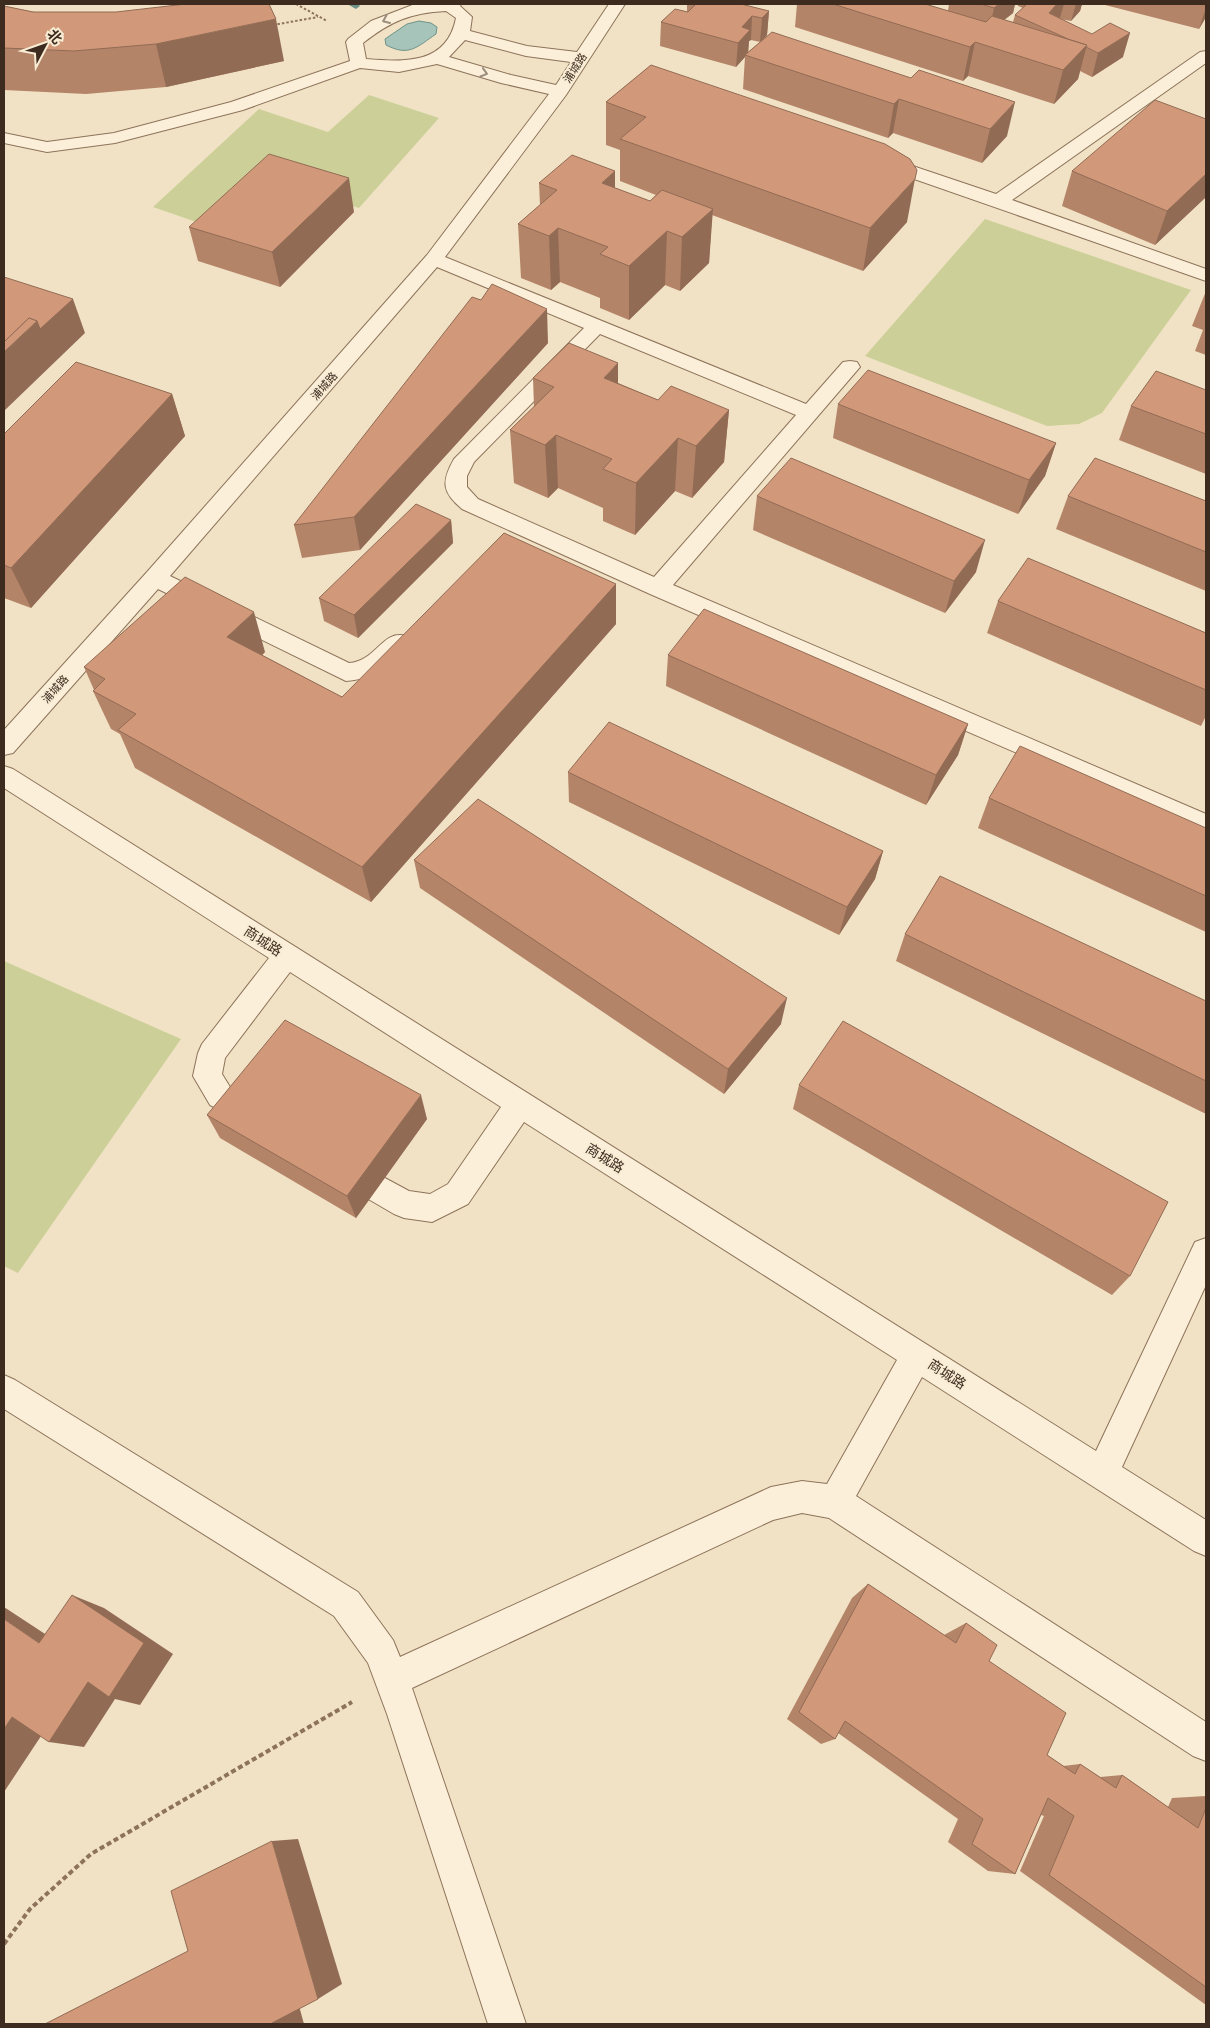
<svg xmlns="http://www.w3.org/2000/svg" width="1210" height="2028" font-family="Lora,'Noto Sans SC',serif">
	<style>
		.green { fill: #ccd098 }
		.water { fill: #a7c4ba; stroke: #6d9388 }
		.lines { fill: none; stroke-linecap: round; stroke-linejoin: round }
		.stream { fill: #6d9388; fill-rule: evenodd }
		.minor-casing { stroke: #8d735a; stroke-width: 2 }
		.path-far1 { stroke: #8d735a; stroke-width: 2; stroke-dasharray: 2.5 2; stroke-linecap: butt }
		.path { stroke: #8d735a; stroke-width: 4; stroke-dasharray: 5 3; stroke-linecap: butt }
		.minor { fill: #fbefd9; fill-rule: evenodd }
		.wall { fill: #b48468; fill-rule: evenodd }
		.shaded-wall { fill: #926b55 }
		.building { fill: #d19979; stroke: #926b55 }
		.oneway { stroke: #9c8d7c }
		.labels { text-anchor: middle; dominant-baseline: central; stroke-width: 4; stroke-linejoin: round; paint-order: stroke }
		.far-street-label { font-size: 11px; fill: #3c2b1e; stroke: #f8ecd5 }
		.street-label { font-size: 14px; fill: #3c2b1e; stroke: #f8ecd5 }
	</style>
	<rect width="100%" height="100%" fill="#f1e2c5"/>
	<g class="green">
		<polygon points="369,95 439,118 359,208 275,181 225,232 153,207 259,109 328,132"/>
		<polygon points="985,219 1191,290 1102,413 1079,424 1047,426 865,356"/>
		<polygon points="4,961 181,1039 18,1273 4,1266"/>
	</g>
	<path class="water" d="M419,21l12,2 6,4 -1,7c-19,13 -27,23 -50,11l-1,-6 22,-15z"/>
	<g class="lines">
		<polygon class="stream" points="347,4 358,4 360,6 356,9"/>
		<g class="minor-casing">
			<g id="minor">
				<path d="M415,4h46l-1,2 12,11 -2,14 57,15 50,6 32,-48h16l-59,91 -121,162 361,147 37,-42 7,-1 7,1 3,5 -187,218 533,229v21l-556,-241 -188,-85c-20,-17 -21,-27 -8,-50l130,-131 -147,-61 -267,309 179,87c28,-2 33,-34 57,-27l4,6c-14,24 -37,37 -64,39l-188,-92 -145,164 -9,2v-25l143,-158 280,-317 122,-161 -48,-11 -64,-19 -38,8 -39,-4 -117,42 -128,33 -68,9 -43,-9v-10l43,9 67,-9 117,-31 119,-41 -4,-19 2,-3 23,-18zM446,11l10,7c-9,47 -52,44 -90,41l-3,-16c28,-22 47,-30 83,-32zM465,40l61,16 45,6 -15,23 -45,-10 -62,-18zM600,334l196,81 -142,162 -176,-78 -11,-12v-11l7,-14z"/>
				<polygon points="1206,51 1206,63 1012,200 1206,269 1206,281 874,165 871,161 874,157 880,156 886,157 996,194 1200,52"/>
				<polygon points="4,766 13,769 1096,1451 1195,1242 1206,1238 1206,1285 1122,1467 1206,1520 1206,1556 1194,1551 922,1377 856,1496 1206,1722 1206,1761 1193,1756 829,1518 802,1513 773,1520 412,1688 526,2024 488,2024 387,1714 368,1663 334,1616 4,1409 4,1375 15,1380 358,1592 393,1640 400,1657 771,1487 802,1481 827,1484 897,1360 524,1122 468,1204 432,1222 404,1218 394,1214 334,1179 329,1169 334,1159 344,1156 409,1191 430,1194 448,1184 501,1107 290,972 225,1058 222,1074 230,1087 263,1106 267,1115 263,1124 253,1128 210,1105 193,1076 198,1053 202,1044 269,958 4,788"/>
			</g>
		</g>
		<g class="path-far1">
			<polyline points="296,4 327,21"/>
			<polyline points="273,25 318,17"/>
		</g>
		<polyline class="path" points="4,1944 30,1909 91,1854 352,1702"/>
		<use href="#minor" class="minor"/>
	</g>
	<g class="wall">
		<path d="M687,4h54l28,7 -2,24 -3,4 243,97 -25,27 -89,-30 -5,5 -145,-49 2,-32 -9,10 -76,-21 1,-24 26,-10zM751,40l9,2 -12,10 1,-11z"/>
		<polygon points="797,4 925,4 948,11 949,4 1015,4 1013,13 1004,20 1013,22 1015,15 1023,8 1018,6 1018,4 1082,4 1080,11 1071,21 1060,19 1123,57 1092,77 1080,71 1078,79 1054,104 968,76 963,81 795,27"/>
		<polygon points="1105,4 1206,4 1206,17 1199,29 1105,5"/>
		<polygon points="4,6 284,61 166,87 86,94 4,90"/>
		<polygon points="651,65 907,222 863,271 712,215 709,263 680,291 665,285 629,320 600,308 600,298 560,282 551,290 521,278 518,224 540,205 539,183 615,171 615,188 650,201 656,195 620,181 620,150 606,145 606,102"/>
		<polygon points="1206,119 1206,197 1155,245 1062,206 1072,171"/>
		<polygon points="354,212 280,287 198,261 189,227"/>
		<polygon points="1206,291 1206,355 1195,351 1203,330 1192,326"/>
		<polygon points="481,300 548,343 360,550 302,558 294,525"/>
		<polygon points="533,378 618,383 658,400 729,410 724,462 692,498 675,491 635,535 603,521 603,508 558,488 548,498 514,483 510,430 534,407"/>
		<polygon points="1206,390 1206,474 1119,440 1131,406"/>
		<polygon points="172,394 185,436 31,608 4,598 4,434"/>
		<polygon points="838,404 1056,443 1045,476 1018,514 833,438"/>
		<polygon points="757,496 976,572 945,613 753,530"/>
		<polygon points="1068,496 1206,501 1206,591 1056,529"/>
		<polygon points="451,520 453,543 358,638 324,621 319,598"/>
		<polygon points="616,584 616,624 371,902 135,768 120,734 111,729 93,691 94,690 84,667 265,652 262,655 342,697"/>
		<polygon points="998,601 1206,633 1206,716 1201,726 987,633"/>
		<polygon points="668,655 968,724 958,755 926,805 666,686"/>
		<polygon points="568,772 883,851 875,879 839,935 569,802"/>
		<polygon points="989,798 1206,828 1206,932 978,828"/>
		<polygon points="414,860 781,1024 724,1094 420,888"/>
		<polygon points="905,934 1206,1001 1206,1114 896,961"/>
		<polygon points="799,1085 1130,1276 1112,1295 793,1109"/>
		<polygon points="207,1115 427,1119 356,1218 220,1138"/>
		<polygon points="868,1584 944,1635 966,1623 1047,1755 1063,1766 1080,1764 1100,1777 1122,1775 1168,1807 1172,1798 1206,1796 1206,2005 1020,1871 1044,1816 1041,1815 1015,1874 988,1871 948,1842 958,1819 838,1733 835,1739 821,1744 787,1719 852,1598"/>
	</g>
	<g class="shaded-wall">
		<polygon points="999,4 1015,4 1013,13 989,32 994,8"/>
		<polygon points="1057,4 1064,4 1060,18 1049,13"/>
		<polygon points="1076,4 1082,4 1080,11 1071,21"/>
		<polygon points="1206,7 1206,17 1199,29"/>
		<polygon points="769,11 767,35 760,42 762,18"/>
		<polygon points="752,16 751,40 749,41 748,54 745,55 745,57 736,67 738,43 742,27"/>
		<polygon points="276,19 284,61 166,87 156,44"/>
		<polygon points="1130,33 1123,57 1092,77 1098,53"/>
		<polygon points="975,42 968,76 963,81 970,47"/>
		<polygon points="1087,45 1078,79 1054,104 1063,70"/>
		<polygon points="899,99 893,133 888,138 894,104"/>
		<polygon points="1015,102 1007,136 982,163 990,129"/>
		<polygon points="615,171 615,225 602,183"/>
		<polygon points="1206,174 1206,197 1155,245 1167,211"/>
		<polygon points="349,178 354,212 280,287 272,252"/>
		<polygon points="915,179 907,222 863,271 870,228"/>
		<polygon points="713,209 709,263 680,291 682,237"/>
		<polygon points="558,228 560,282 551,290 549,236"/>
		<polygon points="667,231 665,285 629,320 629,266"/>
		<polygon points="73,299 85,333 4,411 4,352 37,321"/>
		<polygon points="547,309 548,343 360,550 354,517"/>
		<polygon points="618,363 618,417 604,378"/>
		<polygon points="172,394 185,436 31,608 11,568"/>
		<polygon points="729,410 724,462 692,498 696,446"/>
		<polygon points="556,435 558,488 548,498 545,445"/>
		<polygon points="678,438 675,491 635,535 636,483"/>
		<polygon points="1056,443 1045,476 1018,514 1029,480"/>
		<polygon points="451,520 453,543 358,638 354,615"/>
		<polygon points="985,540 976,572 945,613 954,581"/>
		<polygon points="616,584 616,624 371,902 362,867"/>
		<polygon points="254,612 265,652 240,677 227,637"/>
		<polygon points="968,724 958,755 926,805 936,775"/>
		<polygon points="883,851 875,879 839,935 847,907"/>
		<polygon points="787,998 781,1024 724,1094 728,1069"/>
		<polygon points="421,1095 427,1119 356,1218 347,1196"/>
		<polygon points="72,1595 104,1608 173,1654 140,1705 115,1699 84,1747 49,1742"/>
		<polygon points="4,1607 74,1653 39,1643 4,1619"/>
		<polygon points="12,1717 49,1724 4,1792 4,1729"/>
		<polygon points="298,1839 342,1984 318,1999 272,1841"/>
		<polygon points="299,2006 304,2024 272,2024 272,2023"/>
	</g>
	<g class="building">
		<polygon points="186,4 269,4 276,19 156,44 74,51 4,48 4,6 33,12 116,12"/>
		<polygon points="696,4 741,4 769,11 762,18 752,16 742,27 750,30 738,43 661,22 675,9 688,12"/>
		<polygon points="833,4 925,4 986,22 992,16 1087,45 1063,70 975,42 970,47"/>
		<polygon points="981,4 999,4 994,8"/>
		<polygon points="1027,4 1057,4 1049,13 1092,34 1110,23 1130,33 1098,53 1086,47 1087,45 1068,39 1015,15"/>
		<polygon points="772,32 911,78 919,70 1015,102 990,129 899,99 894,104 745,55"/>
		<polygon points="651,65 885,144 910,159 917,170 915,179 870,228 620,139 646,117 606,102"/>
		<polygon points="1155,100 1206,119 1206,174 1167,211 1072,171"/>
		<polygon points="269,154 349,178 272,252 189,227"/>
		<polygon points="572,155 615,171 602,183 650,201 662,190 713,209 682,237 667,231 629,266 600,254 608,247 558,228 549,236 518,224 557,190 539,183"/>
		<polygon points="4,277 73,299 40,329 37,321 29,318 4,342"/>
		<polygon points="492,284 547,309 354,517 294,525 472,297 481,300"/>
		<polygon points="29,318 37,321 4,352 4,342"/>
		<polygon points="569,343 618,363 604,378 658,400 671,386 729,410 696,446 678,438 636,483 603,469 612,459 556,435 545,445 510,430 554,387 533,378"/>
		<polygon points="76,362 172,394 11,568 4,565 4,434"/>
		<polygon points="868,370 1056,443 1029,480 838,404"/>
		<polygon points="1156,371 1206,390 1206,434 1131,406"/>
		<polygon points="791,458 985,540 954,581 757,496"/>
		<polygon points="1095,458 1206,501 1206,552 1068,496"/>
		<polygon points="416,504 451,520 354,615 319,598"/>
		<polygon points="504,533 616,584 362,867 118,730 136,714 93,691 105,679 84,667 185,577 254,612 227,637 342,697"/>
		<polygon points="1028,558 1206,633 1206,690 998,601"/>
		<polygon points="704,609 968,724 936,775 668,655"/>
		<polygon points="609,722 883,851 847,907 568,772"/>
		<polygon points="1020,746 1206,828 1206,896 989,798"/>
		<polygon points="478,799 787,998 728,1069 414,860"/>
		<polygon points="940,876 1206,1001 1206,1081 905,934"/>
		<polygon points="285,1020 421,1095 347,1196 207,1115"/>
		<polygon points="843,1021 1168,1202 1130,1276 799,1085"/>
		<polygon points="868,1584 956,1643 966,1623 997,1645 989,1661 1066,1713 1047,1755 1075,1774 1080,1764 1116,1788 1122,1775 1198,1828 1206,1808 1206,1987 1049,1875 1074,1816 1048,1798 1015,1874 972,1844 983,1819 845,1721 835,1739 799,1712"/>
		<polygon points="72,1595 144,1643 109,1697 88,1682 49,1742 12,1717 4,1729 4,1619 39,1643"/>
		<polygon points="272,1841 318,1999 272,2023 272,2024 45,2024 188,1951 171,1891"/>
	</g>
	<defs><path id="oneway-chevron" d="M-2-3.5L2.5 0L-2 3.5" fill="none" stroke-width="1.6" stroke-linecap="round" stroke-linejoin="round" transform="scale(1.25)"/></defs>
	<g class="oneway">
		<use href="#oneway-chevron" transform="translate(386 20) rotate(157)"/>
		<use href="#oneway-chevron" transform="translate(484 73) rotate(17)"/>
	</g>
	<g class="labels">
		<g class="far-street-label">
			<text transform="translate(575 68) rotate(-57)">浦城路</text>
			<text transform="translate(324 386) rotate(-49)">浦城路</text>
			<text transform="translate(55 689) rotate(-48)">浦城路</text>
		</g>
		<g class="street-label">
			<text transform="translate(263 941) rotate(33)">商城路</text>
			<text transform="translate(605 1158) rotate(32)">商城路</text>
			<text transform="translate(947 1374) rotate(33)">商城路</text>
		</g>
	</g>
	<rect width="1210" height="2028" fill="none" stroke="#3c2b1e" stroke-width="10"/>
	<g transform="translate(45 45) rotate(49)" stroke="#f8ecd5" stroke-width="4" paint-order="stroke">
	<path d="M0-4L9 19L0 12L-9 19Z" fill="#3c2b1e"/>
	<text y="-8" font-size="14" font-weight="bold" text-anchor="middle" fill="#3c2b1e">北</text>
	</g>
</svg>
